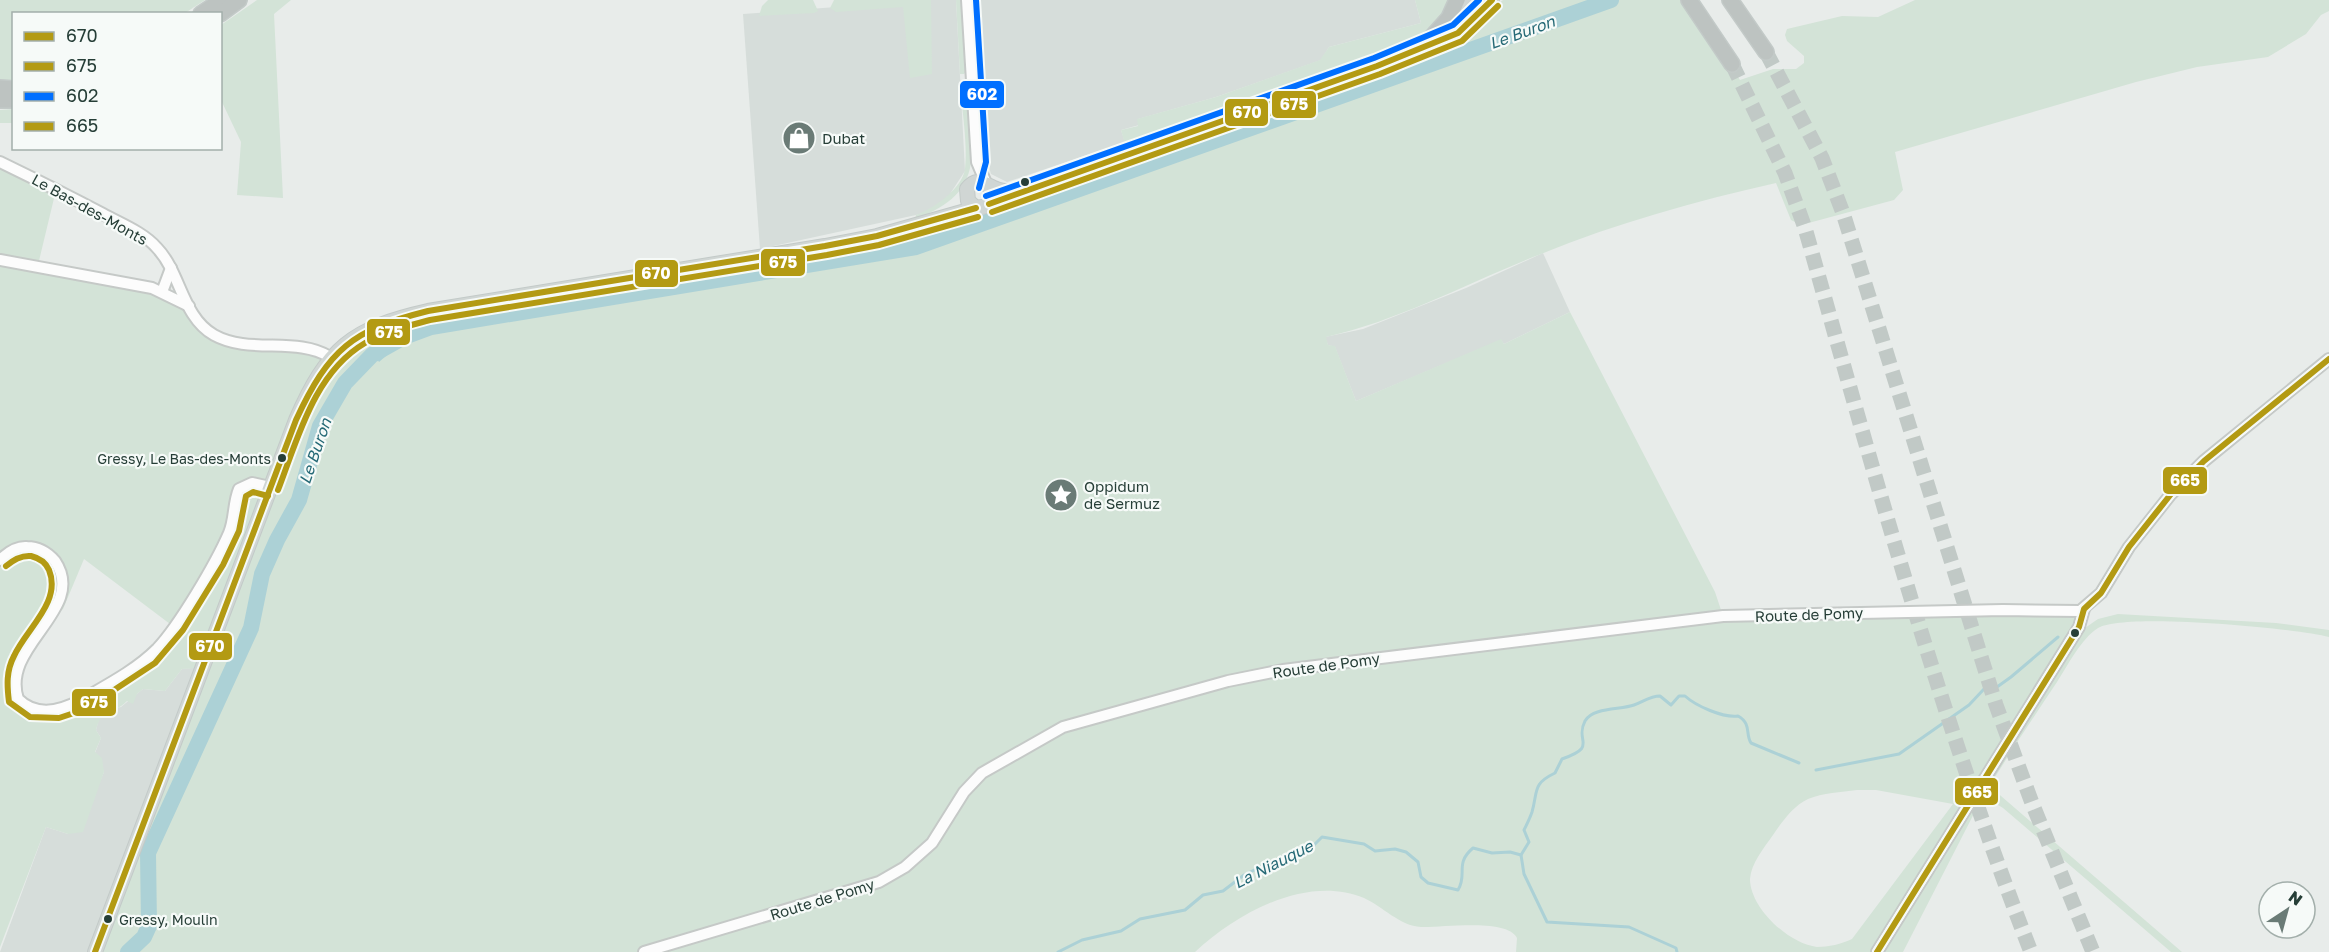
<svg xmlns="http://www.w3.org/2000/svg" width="2329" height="952" font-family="'Golos Text',sans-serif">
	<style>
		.built { fill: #d6ddda }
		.green { fill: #d3e3d7; fill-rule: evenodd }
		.water { fill: #acd1d6 }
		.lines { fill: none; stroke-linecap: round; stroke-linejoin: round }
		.stream { stroke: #acd1d6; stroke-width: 3 }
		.river { stroke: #acd1d6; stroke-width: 16 }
		.highway-tunnel { stroke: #c1c9c6; stroke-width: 15; stroke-dasharray: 15 8; stroke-linecap: butt }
		.minor-casing { stroke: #c5c9c7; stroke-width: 14 }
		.major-casing { stroke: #c3cac8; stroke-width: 16 }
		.highway-casing { stroke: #c3cac8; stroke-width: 18 }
		.minor { stroke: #fcfcfc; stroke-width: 10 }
		.major { stroke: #d0d6d4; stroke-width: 14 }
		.highway { stroke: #bdc3c1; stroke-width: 15 }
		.bus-1-casing { stroke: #f6faf8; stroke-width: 10 }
		.bus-2-casing { stroke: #f6faf8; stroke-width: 10 }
		.bus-3-casing { stroke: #f6faf8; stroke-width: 10 }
		.bus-4-casing { stroke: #f6faf8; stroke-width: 10 }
		.bus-1 { stroke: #b39a13; stroke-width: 6 }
		.bus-2 { stroke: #b39a13; stroke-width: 6 }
		.bus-3 { stroke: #006fff; stroke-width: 6 }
		.bus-4 { stroke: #b39a13; stroke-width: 6 }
		.bus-dot { fill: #263e37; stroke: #f6faf8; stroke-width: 2 }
		.labels { text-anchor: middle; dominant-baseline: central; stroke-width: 4.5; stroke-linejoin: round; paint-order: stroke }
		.bus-label { font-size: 14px; fill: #263e37; stroke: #f6faf8; text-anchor: end }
		.poi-label { font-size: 15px; fill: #263e37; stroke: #f6faf8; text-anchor: start }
		.street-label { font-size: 15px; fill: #263e37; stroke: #f6faf8 }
		.water-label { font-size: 16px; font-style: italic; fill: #256976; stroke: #f6faf8 }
		.line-badge { stroke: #f6faf8; stroke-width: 2 }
		.badge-label { font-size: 16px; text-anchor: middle; font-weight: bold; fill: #fff }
	</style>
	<rect width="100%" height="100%" fill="#e8ecea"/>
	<g class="built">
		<polygon points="931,0 956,0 965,171 948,197 926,212 916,215 760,249 743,14"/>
		<polygon points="975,0 1415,0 1421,23 1329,47 1321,60 1216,97 1138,119 1139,125 1121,130 1125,142 1007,182 991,174 984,151"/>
		<polygon points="1543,253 1570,312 1504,344 1501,340 1356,401 1335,347 1328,345 1325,337 1363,329 1466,288"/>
		<polygon points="202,667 95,952 0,952 46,827 68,834 95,793 104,772 95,753 101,738 96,730 99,718 104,711 121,707 143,689 165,691 182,669"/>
	</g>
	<g class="green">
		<polygon points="0,0 205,0 185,13 14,14 13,80 0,81"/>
		<polygon points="257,0 291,0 274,14 283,198 237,195 241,142 221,100 221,25"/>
		<polygon points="768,0 813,0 818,11 814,13 759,16 762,6"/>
		<polygon points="834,0 931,0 932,74 910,78 903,7 836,12 830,8"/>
		<polygon points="956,0 963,0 967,71 964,74 960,74"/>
		<path d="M1415,0h38c-11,37 -81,55 -113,74l-299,106 -1,-3 86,-29 -5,-18 17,-4 -1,-7 79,-22 104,-37 9,-13 92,-24z"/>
		<path d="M1503,0h186l51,80 33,-11h23l8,-6v-7l-17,-15 -2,-6 2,-6 55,-13 36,1 37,-17h414v11l-8,4 -15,19 -38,23 -71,10 -61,15 -241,70 8,38 -9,10 -93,25 -10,-5 -15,-37c-80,18 -159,40 -235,71 -72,28 -140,66 -215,83l2,8 7,1 21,55 145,-62 3,5 66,-32 145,280 8,24 357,-5 -7,20 -201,321h-356l1,-14c-10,-20 -76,-10 -96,-11 -21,-1 -39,-21 -57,-29 -57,-24 -127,15 -169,54h-1100l107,-284 -20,1 -17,22 -22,-2 -6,5 -4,10 -6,-3c-14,15 -24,3 -31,29l5,8 -6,14 7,6 2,14 -21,60 -15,2 -22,-7 -46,120v-785l56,28 -18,75 134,31 32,32 47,17 79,12 50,-33 480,-78 64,-16 1,2 36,-14 25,-3 19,-10 10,-2v-3l400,-144 2,2 25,-11v-2zM84,559l90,68 -42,42 -81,42 -36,-15 -9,-24 6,-23 30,-35 12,2 9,-7zM1857,790h19l77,14 -101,135c-10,5 -24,8 -35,8 -28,-3 -67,-39 -67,-68 1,-16 14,-31 23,-44 9,-13 20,-29 35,-36 15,-6 33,-7 49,-9z"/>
		<path d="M965,84l3,3c3,64 21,105 -53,132l1,-4c17,-6 46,-26 49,-46 3,-22 -3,-60 -5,-84z"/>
		<polygon points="13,109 13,123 0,123 0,110"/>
		<path d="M2118,614l158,9 53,7v7c-35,-9 -204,-25 -231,-9 -17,11 -30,37 -41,54 -22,33 -44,66 -65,100v5l9,9 181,156h-11l-168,-144 -20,-12 -80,156h-22l201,-322 16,-11z"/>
	</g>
	<polygon class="water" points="390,338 394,349 379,362 368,345"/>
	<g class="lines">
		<g class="stream">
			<polyline points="1816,770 1899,754 1969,705 1984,689 1997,687 2011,677 2058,637"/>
			<path d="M1058,952l24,-12 39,-9 19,-12 45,-9 18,-15 20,-4 21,-16 40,-19 28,-9 10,-10 42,7 11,7 20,-2 11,3 12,10 3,15 7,6 30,7c10,-16 -4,-26 15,-42l19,5 18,-1 11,3"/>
			<path d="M1677,952l-1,-4 -47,-21 -82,-5 -23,-48 -3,-19 8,-13 -5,-12c3,-6 6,-12 8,-18 6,-21 0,-28 23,-39l7,-14c37,-13 12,-17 23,-38 8,-14 36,-11 49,-16 9,-3 16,-9 26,-9l11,9 8,-9h6c11,10 38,22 53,20 14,8 7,18 13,27l48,20"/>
		</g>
		<polyline class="river" points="128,952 144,937 149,926 148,853 251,628 262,574 277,540 299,500 320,426 345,383 372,355 404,337 431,327 916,247 1611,0"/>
		<g class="highway-tunnel">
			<polyline points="1766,52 1822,158 1843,213 1996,705 2032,803 2093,952"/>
			<path d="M1732,64l53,109 20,55c69,244 134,488 226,724"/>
		</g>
		<g class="minor-casing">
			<g id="minor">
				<polyline points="967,0 977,162 986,183"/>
				<path d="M0,162c35,17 69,34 103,52 18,10 40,18 54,34 24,25 25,69 57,87 36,20 82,1 116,22"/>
				<polyline points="0,260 152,288 189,306"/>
				<polyline points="162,292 171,268"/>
				<path d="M0,560c7,-7 16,-14 27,-13 11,0 21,6 28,14 33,49 -55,84 -37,138 18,18 43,12 63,1 26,-15 55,-30 76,-51 22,-23 59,-86 72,-116 6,-14 4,-30 10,-44l13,-6 18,4"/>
				<polyline points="644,952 879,882 905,867 932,843 964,792 982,773 1063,727 1228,681 1283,670 1723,616 2003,610 2080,611 2101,593 2129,547 2171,494 2204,461 2329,359"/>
				<polyline points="1877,952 2079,627 2084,609"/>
			</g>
		</g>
		<g class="major-casing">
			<g id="major">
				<polyline points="1446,33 1466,12 1473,0"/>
				<path d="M991,187l2,10 -6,9 -11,2 -8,-7 -1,-12c10,-13 16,-5 27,-1 8,4 17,4 25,3"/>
				<polyline points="989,204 1377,66 1458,33 1492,0"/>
				<path d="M95,952l201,-532c31,-72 56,-92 132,-109l397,-65 52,-10 99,-28"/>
			</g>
		</g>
		<g class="highway-casing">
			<g id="highway">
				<polyline points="1689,0 1732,64"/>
				<polyline points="1730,0 1766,52"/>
				<polyline points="201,14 222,0"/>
				<polyline points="220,14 239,0"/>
				<polyline points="1423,47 1449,18 1457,0"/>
				<polyline points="0,88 14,89"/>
				<polyline points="0,100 14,100"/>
			</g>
		</g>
		<use href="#minor" class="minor"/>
		<use href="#major" class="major"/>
		<use href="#highway" class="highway"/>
		<g class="bus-1-casing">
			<g id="bus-1">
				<polyline points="989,204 1377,66 1458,33 1492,0"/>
				<path d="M95,952l201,-532c33,-71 56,-90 132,-109l397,-65 52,-10 99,-28"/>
			</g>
		</g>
		<g class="bus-2-casing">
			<g id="bus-2">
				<polyline points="992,212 1380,74 1462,41 1498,6"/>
				<path d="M278,490c20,-52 36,-117 87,-147 20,-12 43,-17 65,-23l397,-65 52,-10 99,-28"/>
				<path d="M6,566c7,-6 15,-11 25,-10 8,2 15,7 18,14 13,32 -23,59 -35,86 -8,15 -7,30 -5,46l21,15 29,1 18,-6 28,-16 50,-33 28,-33 40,-65 16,-34 7,-35 7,-4 15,4"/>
			</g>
		</g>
		<g class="bus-3-casing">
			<g id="bus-3">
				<polyline points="976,0 986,162 979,188"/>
				<polyline points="986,196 1374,58 1453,25 1479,0"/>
			</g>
		</g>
		<g class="bus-4-casing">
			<polyline id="bus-4" points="1877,952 2079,627 2084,609 2101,593 2129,547 2171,494 2204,461 2329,359"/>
		</g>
		<use href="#bus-1" class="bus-1"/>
		<use href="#bus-2" class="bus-2"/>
		<use href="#bus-3" class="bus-3"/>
		<use href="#bus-4" class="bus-4"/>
	</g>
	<defs>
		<g id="shop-disc" transform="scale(1.725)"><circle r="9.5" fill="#6a7b76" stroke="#f6faf8"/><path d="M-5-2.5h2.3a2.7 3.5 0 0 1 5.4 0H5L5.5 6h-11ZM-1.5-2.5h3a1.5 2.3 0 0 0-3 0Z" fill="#fff"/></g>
		<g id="sight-disc" transform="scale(1.725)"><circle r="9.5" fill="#6a7b76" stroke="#f6faf8"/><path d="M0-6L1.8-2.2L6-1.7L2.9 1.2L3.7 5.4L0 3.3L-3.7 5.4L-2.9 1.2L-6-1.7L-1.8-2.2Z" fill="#fff"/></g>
	</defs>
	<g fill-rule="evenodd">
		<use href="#shop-disc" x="799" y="138"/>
		<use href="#sight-disc" x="1061" y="495"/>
	</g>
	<g class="bus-dot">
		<circle cx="1025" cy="182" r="5"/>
		<circle cx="282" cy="458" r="5"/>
		<circle cx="2075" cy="633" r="5"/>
		<circle cx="108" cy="919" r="5"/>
	</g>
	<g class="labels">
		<g class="bus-label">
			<text x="271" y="458">Gressy, Le Bas-des-Monts</text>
			<text x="119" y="919" text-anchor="start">Gressy, Moulin</text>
		</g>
		<g class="poi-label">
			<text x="822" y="138">Dubat</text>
			<text x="1084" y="486">Oppidum<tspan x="1084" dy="17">de Sermuz</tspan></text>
		</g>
		<g class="street-label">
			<text transform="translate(90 209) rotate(29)">Le Bas-des-Monts</text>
			<text transform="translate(1809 614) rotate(-2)">Route de Pomy</text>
			<text transform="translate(1326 665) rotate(-8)">Route de Pomy</text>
			<text transform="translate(822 899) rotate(-17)">Route de Pomy</text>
		</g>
		<g class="water-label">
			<text transform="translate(1522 32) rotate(-20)">Le Buron</text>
			<text transform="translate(315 451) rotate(-71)">Le Buron</text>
			<text transform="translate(1273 864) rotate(-27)">La Niauque</text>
		</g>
	</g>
	<g class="line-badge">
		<rect x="959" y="80" width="46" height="29" rx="6" fill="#006fff"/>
		<rect x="1271" y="90" width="46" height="29" rx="6" fill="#b39a13"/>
		<rect x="1224" y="98" width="45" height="29" rx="6" fill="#b39a13"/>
		<rect x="760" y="248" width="46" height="29" rx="6" fill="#b39a13"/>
		<rect x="634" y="259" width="45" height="29" rx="6" fill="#b39a13"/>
		<rect x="366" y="318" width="45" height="28" rx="6" fill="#b39a13"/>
		<rect x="2162" y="466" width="46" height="29" rx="6" fill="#b39a13"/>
		<rect x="188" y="632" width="45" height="29" rx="6" fill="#b39a13"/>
		<rect x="71" y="688" width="46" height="29" rx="6" fill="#b39a13"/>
		<rect x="1954" y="777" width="45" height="29" rx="6" fill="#b39a13"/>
	</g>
	<g class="badge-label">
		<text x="982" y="100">602</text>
		<text x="1294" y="110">675</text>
		<text x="1247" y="118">670</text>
		<text x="783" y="268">675</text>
		<text x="656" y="279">670</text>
		<text x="389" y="338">675</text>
		<text x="2185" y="486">665</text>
		<text x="210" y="652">670</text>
		<text x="94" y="708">675</text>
		<text x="1977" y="798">665</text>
	</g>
	<rect x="12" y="12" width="210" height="138" fill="#f6faf8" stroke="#a3afab" stroke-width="1.5"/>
	<rect x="24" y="32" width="30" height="9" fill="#b39a13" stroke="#a3afab" stroke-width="1.5"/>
	<text x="66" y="42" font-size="18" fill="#263e37">670</text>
	<rect x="24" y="62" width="30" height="9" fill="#b39a13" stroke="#a3afab" stroke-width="1.5"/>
	<text x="66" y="72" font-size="18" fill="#263e37">675</text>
	<rect x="24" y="92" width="30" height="9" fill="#006fff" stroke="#a3afab" stroke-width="1.5"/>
	<text x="66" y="102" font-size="18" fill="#263e37">602</text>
	<rect x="24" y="122" width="30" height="9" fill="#b39a13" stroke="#a3afab" stroke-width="1.5"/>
	<text x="66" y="132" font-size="18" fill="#263e37">665</text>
	<g transform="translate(2287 910) rotate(36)"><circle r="28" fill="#f6faf8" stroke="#a3afab" stroke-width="1.5"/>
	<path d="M0-4.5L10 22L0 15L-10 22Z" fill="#6a7b76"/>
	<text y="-9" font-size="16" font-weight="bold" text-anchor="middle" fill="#263e37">N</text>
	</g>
</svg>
